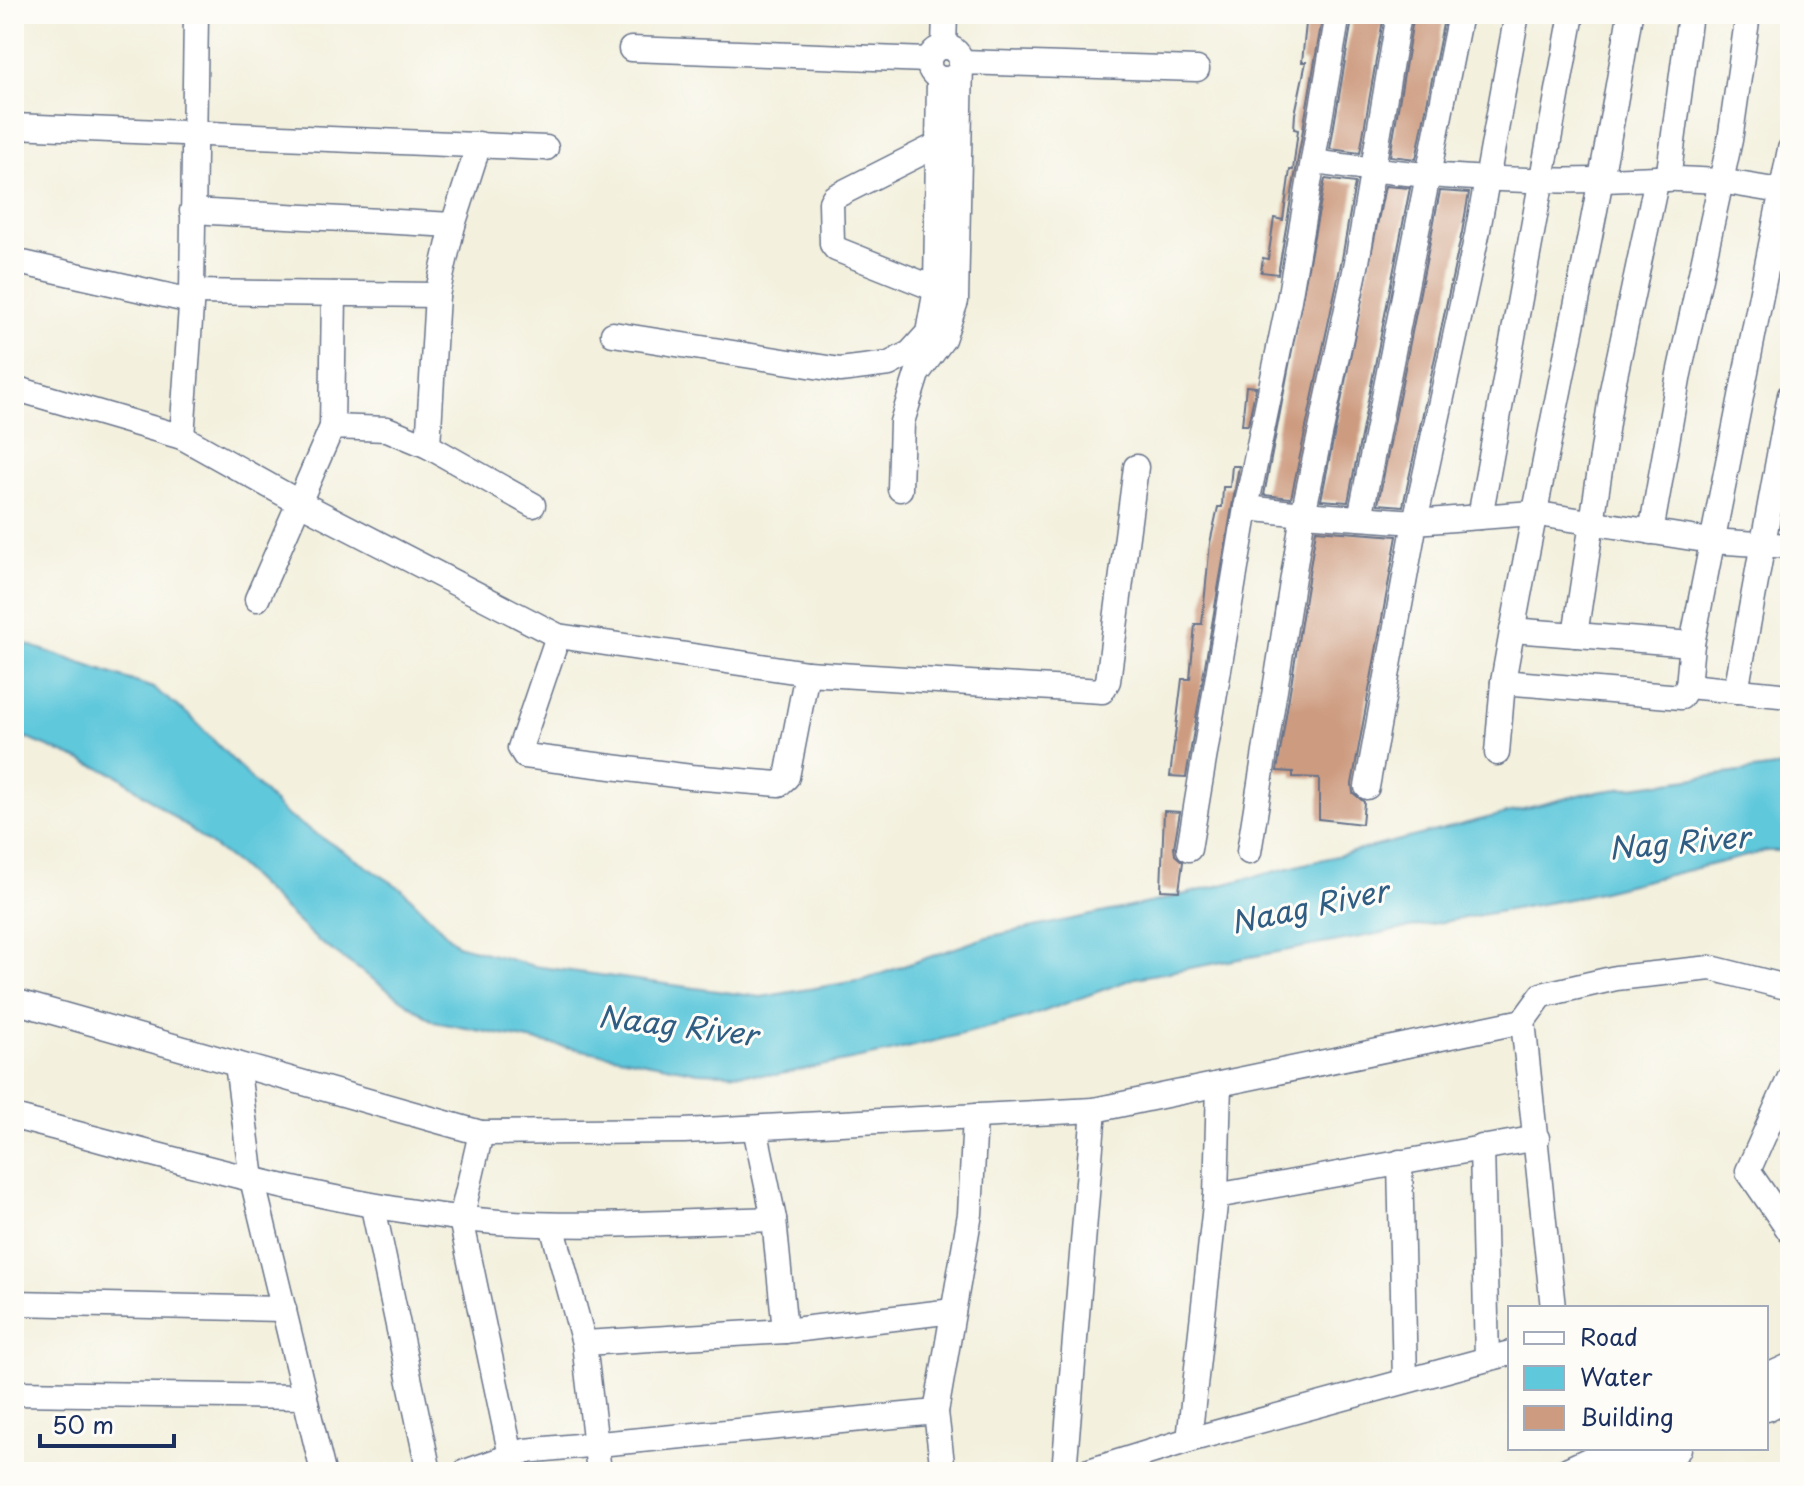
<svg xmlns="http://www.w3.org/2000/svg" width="1804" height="1486" font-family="'Playpen Sans',sans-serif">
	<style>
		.water { fill: #5fc8db; stroke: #3d7c9c; stroke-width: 2 }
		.building { fill: #cd9b80 }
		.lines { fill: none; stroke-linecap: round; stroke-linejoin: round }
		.minor-casing { stroke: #67738a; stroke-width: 27 }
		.major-casing { stroke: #67738a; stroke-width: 33 }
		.minor { stroke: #fff; stroke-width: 24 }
		.major { stroke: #fff; stroke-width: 30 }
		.labels { text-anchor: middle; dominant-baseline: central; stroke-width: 6; stroke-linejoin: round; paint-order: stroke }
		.water-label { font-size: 30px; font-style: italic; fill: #2f5d84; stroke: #fdfcf7 }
	</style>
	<rect width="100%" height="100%" fill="#fdfcf7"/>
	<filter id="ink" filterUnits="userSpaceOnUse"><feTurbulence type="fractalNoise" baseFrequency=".0125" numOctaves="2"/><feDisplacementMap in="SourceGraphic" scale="16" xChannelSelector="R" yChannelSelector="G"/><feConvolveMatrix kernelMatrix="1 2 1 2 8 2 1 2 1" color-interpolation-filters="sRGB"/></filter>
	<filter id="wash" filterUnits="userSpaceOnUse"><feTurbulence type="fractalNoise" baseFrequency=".006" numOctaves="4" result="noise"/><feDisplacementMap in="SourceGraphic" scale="32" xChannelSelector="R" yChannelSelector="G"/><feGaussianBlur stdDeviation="1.8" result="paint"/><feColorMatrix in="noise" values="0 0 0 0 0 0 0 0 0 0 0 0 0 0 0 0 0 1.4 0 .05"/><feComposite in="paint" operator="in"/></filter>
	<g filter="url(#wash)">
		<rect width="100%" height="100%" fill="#f3f0dd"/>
		<polygon class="water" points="14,640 153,688 190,716 285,814 402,889 457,945 534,966 761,997 863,980 987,937 1158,901 1583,794 1790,765 1790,851 1767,851 1574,898 1135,978 1026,1018 890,1052 776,1075 698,1072 434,1022 317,940 239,866 119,776 14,733"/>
		<g id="blocks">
			<g class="building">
				<polygon points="1307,14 1323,14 1278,274 1261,272 1263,258 1268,259 1274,218 1283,220 1290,170 1293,170 1298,130 1294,129 1295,114 1306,62 1302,62"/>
				<polygon points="1353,14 1384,14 1360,153 1330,149"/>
				<polygon points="1414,14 1445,14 1416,159 1390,156"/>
				<polygon points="1325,179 1355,183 1342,259 1291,498 1264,495"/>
				<polygon points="1385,186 1410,188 1348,502 1321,500"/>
				<polygon points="1440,191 1469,193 1462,232 1403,506 1378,504"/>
				<polygon points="1246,386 1256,387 1248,425 1242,425"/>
				<polygon points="1232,466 1239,466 1186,777 1170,776 1182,679 1190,679 1195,624 1202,624 1210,543 1218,507 1222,507 1223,487 1230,487"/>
				<polygon points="1316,530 1397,536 1352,784 1353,793 1364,802 1362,824 1319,819 1319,778 1293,777 1293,772 1277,771"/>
				<polygon points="1164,811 1180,812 1174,847 1175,855 1183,862 1179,891 1161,890"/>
			</g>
		</g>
	</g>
	<g filter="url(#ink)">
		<use href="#blocks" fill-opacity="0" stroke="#67738a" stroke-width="2"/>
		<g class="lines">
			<g class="minor-casing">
				<g id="minor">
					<polyline points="1399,14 1357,262 1303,514 1415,522 1477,235 1517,14"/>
					<path d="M1630,14c-36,224 -88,445 -127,668l178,15 7,-11 102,10"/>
					<circle cx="945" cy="63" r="16"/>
					<polyline points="944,47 945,14"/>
					<polyline points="631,49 928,60"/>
					<polyline points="14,126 546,148"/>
					<path d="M1314,162c114,17 228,22 343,16"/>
					<polyline points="1668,179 1690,14"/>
					<polyline points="192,211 453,225"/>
					<polyline points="14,261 191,301"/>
					<polyline points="936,289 836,249 832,244 831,202 834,197 937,145"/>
					<polyline points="192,292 437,295"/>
					<polyline points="613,334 840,370 889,364 910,353 928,333 936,289 939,78"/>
					<polyline points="14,388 182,437 302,504 558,636 807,673 1102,691 1108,681 1136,467"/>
					<polyline points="332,427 334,294"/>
					<polyline points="182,437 192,292 196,14"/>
					<polyline points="428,446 437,295 453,225 479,144"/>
					<polyline points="900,489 902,422 917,374 943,339 956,301 961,62 1197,69"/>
					<polyline points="1480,517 1572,14"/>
					<polyline points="1360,518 1460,14"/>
					<polyline points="1651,532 1679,374 1730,140 1748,14"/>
					<polyline points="257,599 332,427 387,429 428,446 533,505"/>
					<polyline points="1512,630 1692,644"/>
					<polyline points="1575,635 1612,390 1657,178 1720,181 1780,191"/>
					<polyline points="558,636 520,748 525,756 691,777 779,784 787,777 807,673"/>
					<polyline points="1688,686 1692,644 1790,149"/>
					<polyline points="1736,691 1790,395"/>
					<polyline points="1497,753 1503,682"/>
					<polyline points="1367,787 1415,522 1532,513 1711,541 1790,546"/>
					<polyline points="1189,849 1246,508"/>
					<polyline points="1249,852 1303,514 1246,508 1289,300 1338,14"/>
					<polyline points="14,1001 481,1133 684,1131 1094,1110 1064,1472"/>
					<polyline points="1523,1021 1553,1308"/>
					<polyline points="237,1064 252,1179 323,1472"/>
					<polyline points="1790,1077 1748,1171 1790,1232"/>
					<polyline points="1094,1110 1523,1021 1542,995 1616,978 1711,968 1790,988"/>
					<path d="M14,1117c147,38 293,83 444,101 104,13 211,4 316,1"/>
					<polyline points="755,1128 774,1219 785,1331"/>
					<polyline points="481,1133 461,1219 511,1456"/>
					<polyline points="1482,1147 1487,1359"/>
					<polyline points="1400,1162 1405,1381"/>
					<polyline points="1216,1196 1219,1084"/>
					<polyline points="373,1207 429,1472"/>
					<polyline points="552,1225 584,1343"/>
					<polyline points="14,1303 284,1309"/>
					<polyline points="14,1393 305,1397"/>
					<polyline points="1189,1440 1510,1353"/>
					<polyline points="465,1472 525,1451 936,1412"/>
					<polyline points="599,1472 584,1343 785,1331 953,1311"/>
					<polyline points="943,1472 936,1412 970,1214 975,1116"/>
					<polyline points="1086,1472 1189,1440 1216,1196 1537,1138"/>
				</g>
			</g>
			<g class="major-casing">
				<g id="major">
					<polyline points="1766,1380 1790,1369"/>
					<polyline points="1766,1406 1790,1394"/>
					<polyline points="1569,1472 1621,1448"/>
					<polyline points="1623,1472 1676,1448"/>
				</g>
			</g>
			<use href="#minor" class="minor"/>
			<use href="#major" class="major"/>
		</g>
	</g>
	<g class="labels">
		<g class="water-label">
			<text transform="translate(1679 841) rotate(-5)">Nag River</text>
			<text transform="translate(1309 905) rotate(-12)">Naag River</text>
			<text transform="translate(678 1024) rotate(7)">Naag River</text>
		</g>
	</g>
	<rect width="1804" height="1486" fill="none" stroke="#fdfcf7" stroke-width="48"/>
	<rect x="1508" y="1306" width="260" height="144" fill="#fdfcf7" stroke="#a3aaba" stroke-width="2"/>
	<rect x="1524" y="1332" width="40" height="12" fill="#ffffff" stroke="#a3aaba" stroke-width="2"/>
	<text x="1580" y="1346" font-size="24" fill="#1b2f5e">Road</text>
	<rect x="1524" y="1366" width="40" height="24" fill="#5fc8db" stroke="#a3aaba" stroke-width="2"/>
	<text x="1580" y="1386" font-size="24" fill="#1b2f5e">Water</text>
	<rect x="1524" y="1406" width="40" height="24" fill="#cd9b80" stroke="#a3aaba" stroke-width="2"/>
	<text x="1580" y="1426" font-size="24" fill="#1b2f5e">Building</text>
	<path d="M40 1434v12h134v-12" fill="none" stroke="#1b2f5e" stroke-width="4"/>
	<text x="52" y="1434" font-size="24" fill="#1b2f5e" stroke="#fdfcf7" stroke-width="6" paint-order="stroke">50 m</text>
</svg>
